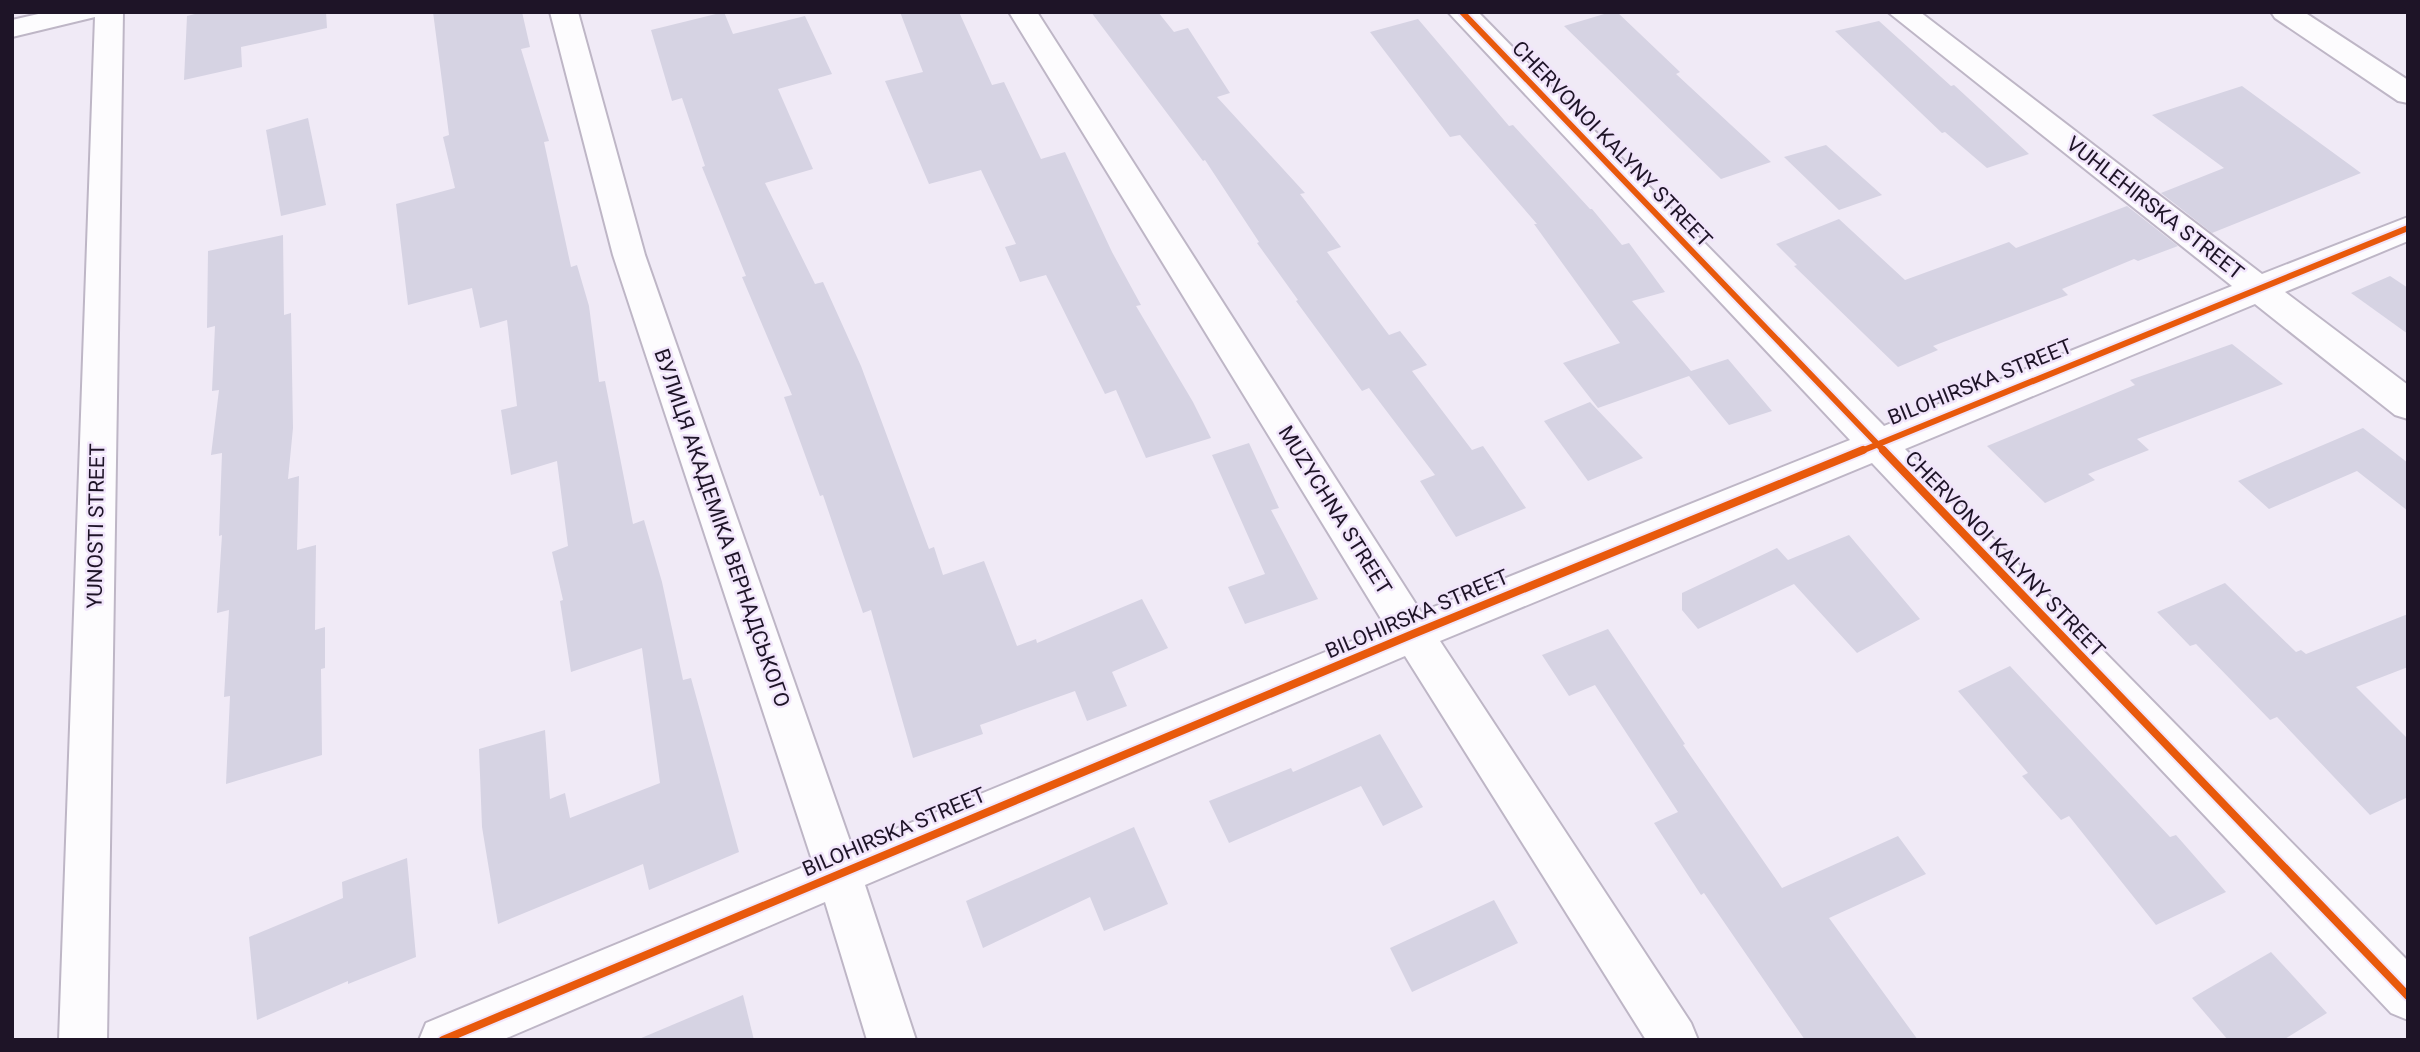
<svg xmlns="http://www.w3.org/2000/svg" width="2420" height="1052" font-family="Roboto,sans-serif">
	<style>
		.building { fill: #d6d3e3 }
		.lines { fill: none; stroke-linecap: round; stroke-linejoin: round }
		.minor-casing { stroke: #beb6c6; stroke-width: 4 }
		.minor { fill: #fdfcfe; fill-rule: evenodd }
		.cycleway-far1-casing { stroke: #f1e5fb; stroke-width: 10 }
		.cycleway-casing { stroke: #f1e5fb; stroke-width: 12 }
		.cycleway-far1 { stroke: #e8590c; stroke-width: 6 }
		.cycleway { stroke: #e8590c; stroke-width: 8 }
		.labels { text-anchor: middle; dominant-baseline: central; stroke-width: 5; stroke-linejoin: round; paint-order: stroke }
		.street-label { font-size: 21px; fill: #1e1427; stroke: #f1e5fb }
	</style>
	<rect width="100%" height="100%" fill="#f0eaf6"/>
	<g class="building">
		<polygon points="203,12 326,12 327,28 241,47 242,67 184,80 187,16"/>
		<polygon points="433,12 522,12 530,47 521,49 549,141 544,142 571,267 577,265 589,306 599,382 605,381 633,524 644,520 662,582 683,680 691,678 739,852 649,890 643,864 498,924 482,827 479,749 545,730 550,799 565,793 570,818 660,783 642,648 571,672 560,601 563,600 552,552 568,546 557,461 511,475 501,410 517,406 507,320 480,328 472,288 408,305 396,204 455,188 443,137 449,135"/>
		<polygon points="724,12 733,34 805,16 832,74 778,89 813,169 765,183 815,284 823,282 861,366 929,549 934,547 943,575 984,561 1017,646 1036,639 1037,643 1142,599 1168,648 1112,672 1127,706 1087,721 1075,691 980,725 983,734 913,758 871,610 863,613 823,495 820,496 784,397 792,395 742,277 746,276 702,167 705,166 682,98 672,101 651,30"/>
		<polygon points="900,12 959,12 992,85 1004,82 1041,159 1065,152 1112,252 1141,305 1136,306 1193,402 1211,438 1146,458 1116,390 1105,394 1046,275 1020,282 1005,247 1016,244 981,170 929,184 885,81 923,72"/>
		<polygon points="1091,12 1158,12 1174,32 1188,28 1230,93 1217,97 1305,193 1300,194 1341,247 1327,252 1389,335 1400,331 1427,365 1412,371 1472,450 1483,446 1526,508 1456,537 1420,481 1435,475 1369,388 1362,391 1296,301 1298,300 1257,243 1259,242 1205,160 1203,161"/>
		<polygon points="1611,12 1617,12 1680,72 1676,74 1771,162 1721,179 1564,26"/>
		<polygon points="1418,19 1509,126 1513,125 1590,209 1592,209 1622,245 1629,243 1665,292 1632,301 1691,371 1728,359 1772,411 1729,425 1689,376 1598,408 1563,363 1620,343 1534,224 1537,224 1460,135 1450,137 1370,32"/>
		<polygon points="1879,21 1951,86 1954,85 2029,154 1987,168 1945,132 1942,133 1835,31"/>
		<polygon points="2242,86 2361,173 2212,233 2161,193 2224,168 2152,115"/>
		<polygon points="308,118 326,205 281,216 266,130"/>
		<polygon points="1826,145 1882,195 1839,210 1784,157"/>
		<polygon points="2127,206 2178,246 2138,261 2134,259 2062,289 2068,295 1933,346 1938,350 1898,367 1794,266 1797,265 1776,244 1839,219 1905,280 2009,242 2016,248"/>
		<polygon points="283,235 284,315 291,313 293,428 288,479 299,476 297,550 316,545 315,630 325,627 325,668 321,669 322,755 226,784 230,696 224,697 229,610 217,613 222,535 219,536 222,453 211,455 219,390 212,391 215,326 207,328 208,251"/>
		<polygon points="2390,276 2408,288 2408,334 2351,293"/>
		<polygon points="2232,344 2283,384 2137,439 2149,450 2088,474 2095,480 2045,503 1987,446 2135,385 2130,380"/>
		<polygon points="1590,402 1643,458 1588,481 1544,421"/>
		<polygon points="2363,428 2408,463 2408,511 2357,471 2269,509 2238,481"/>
		<polygon points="1249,443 1279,508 1271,510 1318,599 1245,624 1228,587 1265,574 1212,455"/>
		<polygon points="1849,535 1920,619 1857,653 1794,584 1698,629 1682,610 1682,593 1777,548 1788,560"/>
		<polygon points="2225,583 2296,652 2301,650 2306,654 2408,614 2408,667 2356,687 2408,739 2408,797 2370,815 2277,717 2270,720 2196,644 2190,646 2157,612"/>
		<polygon points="1608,629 1685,744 1683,745 1782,888 1898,836 1926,874 1829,918 1918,1040 1805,1040 1704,893 1701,895 1654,823 1678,812 1595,685 1569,696 1542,655"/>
		<polygon points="2010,666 2170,837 2176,835 2226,892 2156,925 2069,816 2061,820 2022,776 2028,773 1958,691"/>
		<polygon points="1380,734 1423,807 1383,826 1361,786 1229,843 1209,801 1291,768 1293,772"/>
		<polygon points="1134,827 1168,904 1104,931 1090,897 983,948 966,901"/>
		<polygon points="407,858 416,957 348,984 348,981 257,1020 249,937 343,898 342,882"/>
		<polygon points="1494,900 1518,943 1412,992 1390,948"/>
		<polygon points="2271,952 2327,1013 2283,1040 2228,1040 2192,998"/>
		<polygon points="743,995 754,1040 639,1040 639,1039"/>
	</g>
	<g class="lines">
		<g class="minor-casing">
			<g id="minor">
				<polygon points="47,12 123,12 107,1040 59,1040 95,17 12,37 12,20"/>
				<polygon points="550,12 578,12 645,255 852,847 1386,627 1009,12 1037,12 1421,612 1850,440 1448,12 1478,12 1884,426 2232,286 1888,12 1920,12 2262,274 2408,217 2408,241 2285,292 2408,385 2408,419 2395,415 2255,304 1905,449 2408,961 2408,1020 2391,1013 1872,463 1440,641 1691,1023 1698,1040 1646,1040 1405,656 865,885 916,1040 867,1040 825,902 502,1040 419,1040 426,1023 813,863 613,255"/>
				<polygon points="2271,12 2304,12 2408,80 2408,103 2398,101 2275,18"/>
			</g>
		</g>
		<use href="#minor" class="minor"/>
		<g class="cycleway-far1-casing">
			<g id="cycleway-far1">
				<polyline points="1462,12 1885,452"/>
				<polyline points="1859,452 2408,228"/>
			</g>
		</g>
		<g class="cycleway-casing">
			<g id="cycleway">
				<polyline points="1883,450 2408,996"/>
				<polyline points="443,1040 1413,634 1863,450"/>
			</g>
		</g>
		<use href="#cycleway-far1" class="cycleway-far1"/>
		<use href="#cycleway" class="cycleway"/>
	</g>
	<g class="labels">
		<g class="street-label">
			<text transform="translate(1612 144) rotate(46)">CHERVONOI KALYNY STREET</text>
			<text transform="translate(2155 208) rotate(38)">VUHLEHIRSKA STREET</text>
			<text transform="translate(1980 382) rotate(-22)">BILOHIRSKA STREET</text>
			<text transform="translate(1335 510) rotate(58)">MUZYCHNA STREET</text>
			<text transform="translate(96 526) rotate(-89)">YUNOSTI STREET</text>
			<text transform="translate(722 528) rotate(71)">ВУЛИЦЯ АКАДЕМІКА ВЕРНАДСЬКОГО</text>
			<text transform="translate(2005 554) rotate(46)">CHERVONOI KALYNY STREET</text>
			<text transform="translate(1417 614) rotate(-23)">BILOHIRSKA STREET</text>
			<text transform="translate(894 832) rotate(-23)">BILOHIRSKA STREET</text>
		</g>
	</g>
	<rect width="2420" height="1052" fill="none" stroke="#1e1427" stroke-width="28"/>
</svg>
